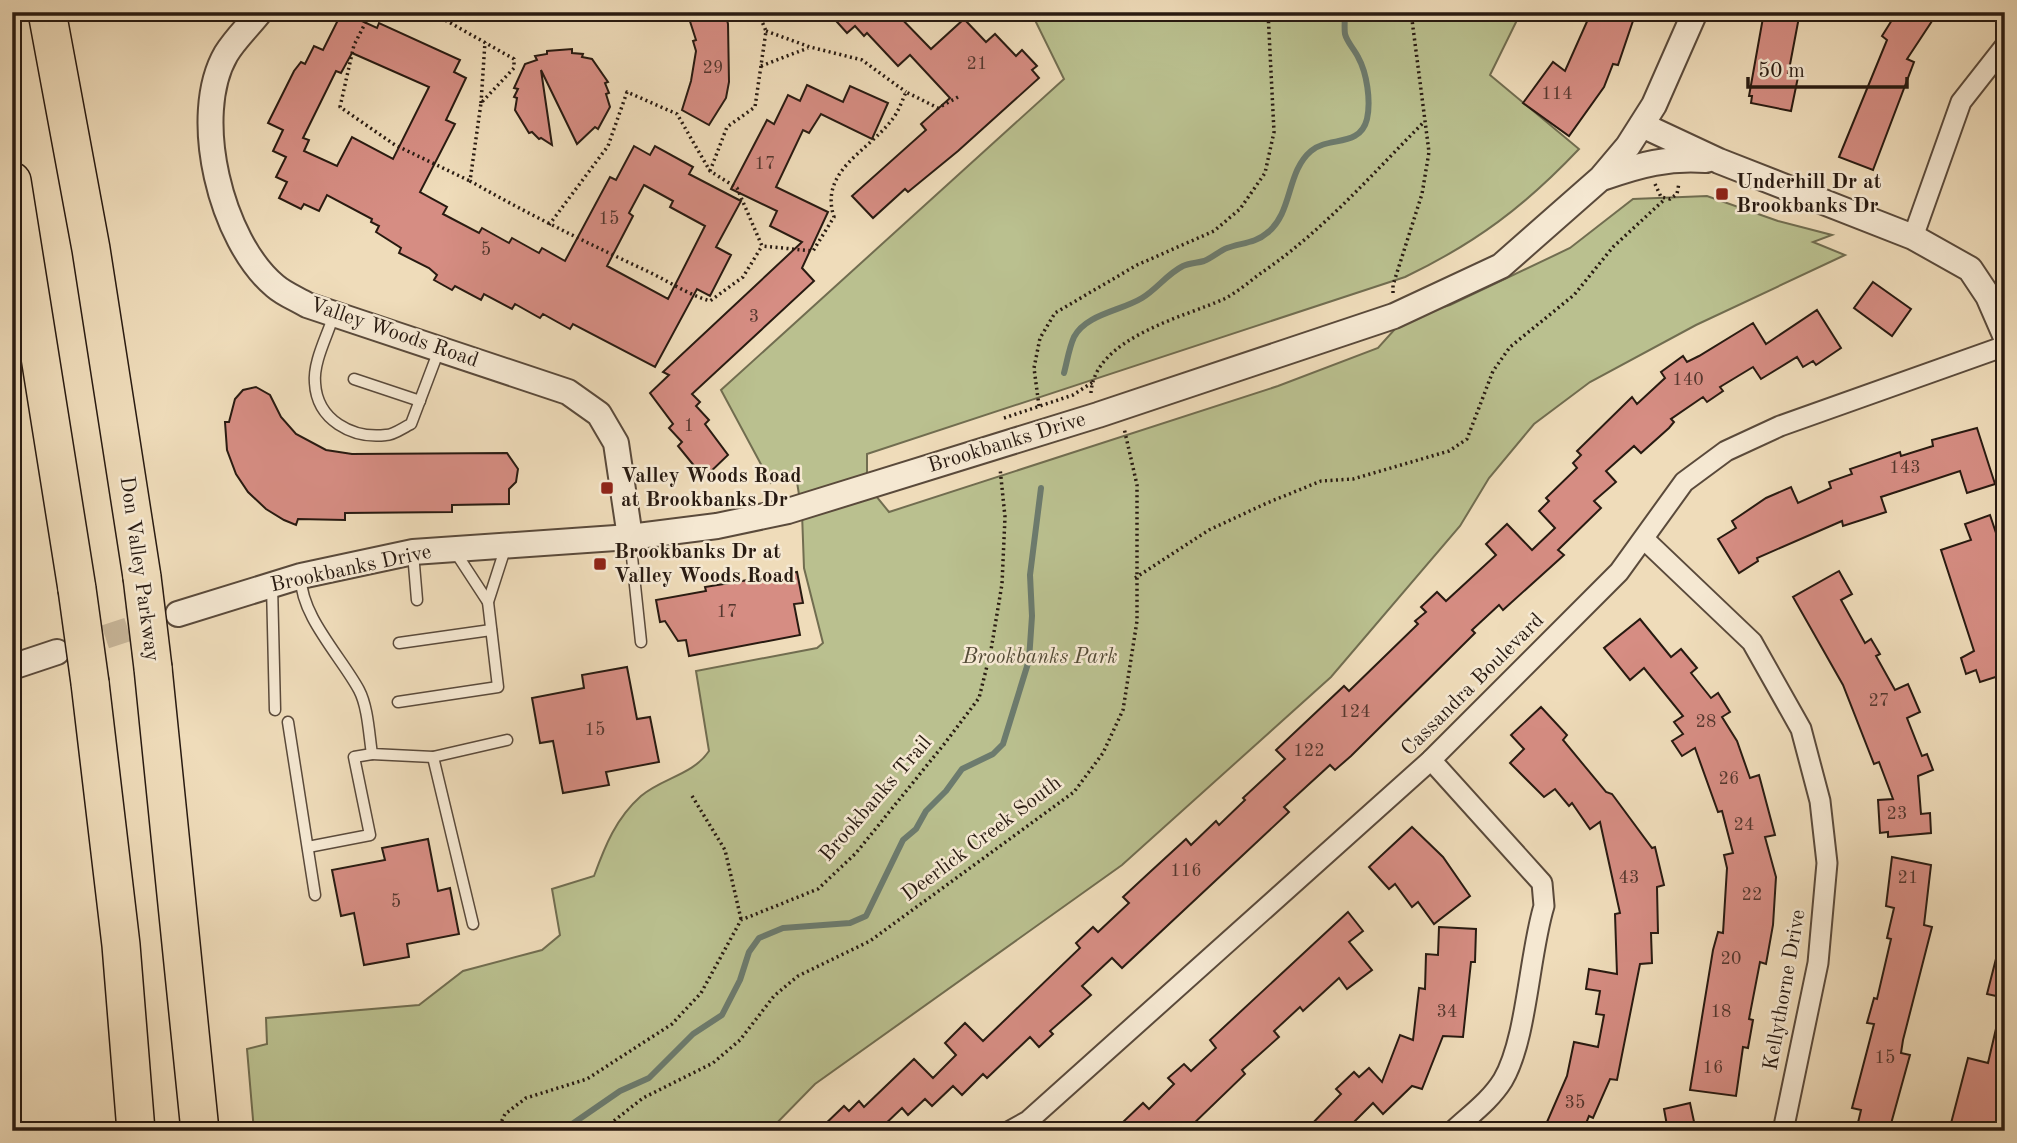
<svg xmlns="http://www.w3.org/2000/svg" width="2017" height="1143" font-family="'Old Standard TT',serif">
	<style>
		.green { fill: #bac08f; stroke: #716d50; stroke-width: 2 }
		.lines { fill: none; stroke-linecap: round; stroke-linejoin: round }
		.stream { stroke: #6c7b6e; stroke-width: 6 }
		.building { fill: #d68d83; stroke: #281a11; stroke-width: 2; fill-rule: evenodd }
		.tertiary-tunnel { stroke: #c7b598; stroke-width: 24; stroke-dasharray: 24 12; stroke-linecap: butt }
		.service-casing { stroke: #5a4a3b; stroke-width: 13 }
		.minor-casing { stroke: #5a4a3b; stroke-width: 23 }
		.tertiary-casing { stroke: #5a4a3b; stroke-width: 28 }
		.motorway-casing { stroke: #281a11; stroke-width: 40 }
		.path { stroke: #281a11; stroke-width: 3.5; stroke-dasharray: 2 3.5; stroke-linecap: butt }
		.service { stroke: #f5e8d2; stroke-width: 10 }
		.minor { stroke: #f5e8d2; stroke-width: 19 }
		.tertiary { stroke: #f5e8d2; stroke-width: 24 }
		.motorway { stroke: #efdcba; stroke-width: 37 }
		.motorway-bridge-casing { stroke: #281a11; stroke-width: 40; stroke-linecap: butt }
		.motorway-bridge { stroke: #efdcba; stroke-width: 37 }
		.poi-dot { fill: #8f2418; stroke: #f5e8d2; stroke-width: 2.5 }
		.labels { text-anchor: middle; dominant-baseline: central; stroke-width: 5; stroke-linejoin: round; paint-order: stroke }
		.number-label { font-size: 18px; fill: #54372e }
		.poi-label { font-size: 21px; font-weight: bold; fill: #281a11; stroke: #f5e8d2; text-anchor: start }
		.street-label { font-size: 21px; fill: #281a11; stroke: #f5e8d2 }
		.park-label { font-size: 21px; font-style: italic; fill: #544c37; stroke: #f5e8d2 }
	</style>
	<rect width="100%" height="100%" fill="#efdcba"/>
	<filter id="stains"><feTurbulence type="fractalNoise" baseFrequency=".00286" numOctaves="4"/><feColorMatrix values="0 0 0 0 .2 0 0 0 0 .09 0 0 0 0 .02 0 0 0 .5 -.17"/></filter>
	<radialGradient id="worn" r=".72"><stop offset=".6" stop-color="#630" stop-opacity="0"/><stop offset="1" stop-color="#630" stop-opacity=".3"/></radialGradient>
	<path class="green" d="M1031,12h490l-31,63 89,74c-54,57 -103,94 -174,128l-538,177v31l22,27 389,-126 100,-38 26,-29 46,-14 120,-57 63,-49 74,-3 71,25 54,14 -19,7 32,13 -149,70 -106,57 -56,42 -45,54 -29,48 -129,151 -209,188 -307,219 -46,47h-515l-7,-82 20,-5 -1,-26 153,-13 44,-34 79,-21 18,-15 -8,-46 42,-13c11,-30 22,-58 47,-80 21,-18 52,-21 68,-45l-13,-80 121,-23 6,-5 -19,-75 -2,-55 -6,-37 -25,7 -50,-93 343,-311z"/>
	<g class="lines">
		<g class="stream">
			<path d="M1064,373c3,-11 5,-25 10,-36 12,-23 47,-26 68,-39 15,-9 25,-24 41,-32 7,-3 14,-3 21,-5 8,-3 15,-10 23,-13 13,-5 29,-5 40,-15 26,-20 19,-61 44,-82 17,-15 49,-3 56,-32 4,-18 0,-46 -9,-62 -4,-8 -11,-15 -13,-23 -1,-7 0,-15 0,-22"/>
			<polyline points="562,1131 620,1091 649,1078 693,1034 722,1015 740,980 749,952 759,938 783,928 850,923 866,916 903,840 916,829 926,811 946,791 962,769 993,754 1003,744 1029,660 1032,616 1030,575 1041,488"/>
		</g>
	</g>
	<g class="building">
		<path d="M342,12l35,16 2,-5 81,37 -6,12 12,6 -20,42 9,4 -35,68 27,15 -4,7 36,19 3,-5 27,15 3,-5 27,15 3,-5 23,13 45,-84 6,3 18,-34 16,9 5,-9 38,21 -4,7 52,27 -25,46 15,8 -21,41 -13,-7 -42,78 -82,-43 -3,5 -27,-15 -3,4 -25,-14 -3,5 -28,-15 -3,6 -26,-14 -3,4 -18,-10 3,-5 -8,-7 -30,-15 2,-5 -25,-16 3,-6 -8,-4 1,-3 -45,-24 -8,16 -15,-7 -3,5 -22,-11 8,-16 -11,-5 10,-20 -13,-6 10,-21 -15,-7 26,-52 7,-9 4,2 9,-18 9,4zM352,53l77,34 -36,72 -41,-22 -15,29 -33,-15 5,-11 -6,-2 33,-67 5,2zM644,185l29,16 -3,6 35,19 -37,73 -61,-33 26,-50 -4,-3z"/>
		<polygon points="687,12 725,12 728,24 729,82 726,98 709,125 682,110 691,81 696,51 693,41 696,40"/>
		<polygon points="828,12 895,12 931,49 964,19 986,42 995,34 1016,56 1022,50 1037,66 1032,70 1039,78 958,151 908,192 905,189 873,218 852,196 926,130 921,124 950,98 910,55 898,66 867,33 864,36 855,26 847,33"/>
		<polygon points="1601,12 1636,12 1618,65 1613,64 1604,87 1569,136 1523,103 1553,62 1565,71 1589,17 1598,20"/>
		<polygon points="1764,12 1792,12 1791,16 1799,17 1788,75 1798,77 1791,111 1751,103 1752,96 1749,96"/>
		<polygon points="1897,12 1938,12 1907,59 1914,62 1873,170 1839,157 1887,40 1882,36"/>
		<polygon points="572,49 572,53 583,54 582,57 592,59 608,82 605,83 609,93 606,94 610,107 598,129 595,127 577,144 541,70 552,145 541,138 539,139 532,132 529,133 515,110 517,98 514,97 518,89 514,88 525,64 537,60 535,56 547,54 547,51"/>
		<polygon points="807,85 843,102 850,86 888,103 872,139 821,114 809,133 803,130 776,187 828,212 802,268 814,281 692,394 700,402 696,406 709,420 705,424 728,455 704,478 678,446 682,442 669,428 673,424 650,393 669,375 663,372 802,242 770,226 777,211 731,189 767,120 774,124 788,95 800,101"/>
		<polygon points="1873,282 1911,309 1892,336 1854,308"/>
		<polygon points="1817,310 1841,348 1816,365 1813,361 1803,367 1797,357 1761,379 1753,367 1720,387 1723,391 1707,402 1703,397 1671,419 1674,422 1669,428 1641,453 1634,446 1606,471 1616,482 1594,501 1601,508 1558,550 1564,555 1503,610 1499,605 1472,630 1475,633 1351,756 1335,770 1330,765 1284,807 1289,812 1122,968 1112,958 1082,986 1091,995 1050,1031 1053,1034 1039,1047 1030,1037 987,1078 983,1074 962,1095 953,1086 932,1106 925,1099 908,1115 902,1108 878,1131 818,1131 844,1106 849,1111 859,1101 864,1107 914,1059 933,1078 956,1055 945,1043 965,1023 983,1041 1080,948 1076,943 1093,927 1098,932 1129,903 1123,897 1150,872 1186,839 1191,845 1216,821 1219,825 1245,800 1243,798 1285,759 1276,750 1344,686 1349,691 1418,624 1415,621 1426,612 1421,607 1437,592 1446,601 1496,555 1486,544 1507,524 1532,550 1555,528 1539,511 1549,501 1546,498 1577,468 1573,463 1581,455 1577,451 1632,397 1637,404 1665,378 1661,372 1683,356 1687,362 1699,356 1753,323 1766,344"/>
		<polygon points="256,387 270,395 281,417 296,434 326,450 352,454 507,453 518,469 516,482 509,489 509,504 452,505 452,512 345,513 345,520 298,519 296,525 284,520 266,509 248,492 236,474 227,450 225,422 229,422 235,399 243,390"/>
		<polygon points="1977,428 1995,484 1967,493 1960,471 1881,497 1886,512 1843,526 1842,521 1757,558 1758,561 1739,573 1718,539 1736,528 1732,521 1766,498 1791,487 1798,503 1831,488 1829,482 1852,474 1850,469 1900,452 1901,456 1933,446 1932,440"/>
		<polygon points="1990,515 2005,560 2005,674 1980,682 1976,670 1966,674 1961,658 1974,651 1941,550 1971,540 1965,524"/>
		<polygon points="1839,571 1852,594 1841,600 1865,643 1871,639 1880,654 1876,656 1895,690 1908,684 1920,712 1907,718 1922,756 1927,754 1933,770 1918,776 1921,814 1930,813 1931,833 1888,837 1888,832 1880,833 1878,800 1893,799 1879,762 1874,764 1843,685 1793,597"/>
		<polygon points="797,572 803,603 794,604 800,635 689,656 686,640 678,641 665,621 660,622 656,600 706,591 705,587"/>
		<polygon points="1640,619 1671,657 1681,649 1697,668 1691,673 1711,698 1718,693 1730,712 1722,717 1737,741 1750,778 1759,775 1775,835 1765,837 1776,877 1773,925 1766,964 1760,962 1749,1019 1753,1020 1748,1048 1743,1047 1736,1096 1690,1090 1713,950 1718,932 1723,933 1727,868 1724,855 1733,853 1722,811 1718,812 1695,748 1682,756 1672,741 1683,734 1674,722 1683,716 1644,668 1630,680 1604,648"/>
		<polygon points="627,667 637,719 650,717 659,762 606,772 609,785 563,793 553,741 540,743 532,698 584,688 582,675"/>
		<polygon points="1541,707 1567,735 1563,740 1606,792 1612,794 1652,848 1655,847 1664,885 1657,887 1658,933 1651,933 1652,963 1640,964 1617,1080 1610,1079 1593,1118 1589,1116 1583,1131 1568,1131 1547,1122 1567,1076 1574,1042 1598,1047 1604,1015 1596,1014 1600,991 1586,989 1589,969 1617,974 1615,914 1620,913 1600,822 1590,829 1572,803 1569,806 1555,789 1544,797 1510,763 1524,749 1511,735"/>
		<polygon points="1412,827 1443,857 1470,896 1434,924 1418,902 1412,907 1395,884 1389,889 1369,867"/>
		<polygon points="428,839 438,891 450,888 459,934 407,944 409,957 364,965 354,913 341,916 332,870 385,860 382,848"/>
		<polygon points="1892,857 1931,865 1924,925 1932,927 1903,1040 1901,1053 1910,1055 1889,1131 1856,1131 1861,1110 1852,1108 1874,1024 1867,1023 1874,998 1877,999 1891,939 1887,938 1894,908 1886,906"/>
		<polygon points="1348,912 1363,931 1349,942 1372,970 1347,989 1339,978 1303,1011 1300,1007 1274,1031 1279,1037 1242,1070 1245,1074 1186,1131 1131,1131 1123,1122 1143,1103 1149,1109 1174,1084 1168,1078 1184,1064 1191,1071 1216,1048 1210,1040"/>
		<polygon points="1439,927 1476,929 1475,962 1471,962 1463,1037 1443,1036 1422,1089 1412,1086 1383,1114 1373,1103 1345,1131 1305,1131 1341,1094 1336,1089 1354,1072 1359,1077 1369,1068 1382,1082 1400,1035 1413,1040 1419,988 1425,989 1426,954 1438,955"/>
		<polygon points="1999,947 2005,948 2005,998 1987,994"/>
		<polygon points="1998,1020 2005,1020 2005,1103 1997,1131 1949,1131 1968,1058 1988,1063"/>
		<polygon points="1690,1103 1696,1131 1668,1131 1664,1109"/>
	</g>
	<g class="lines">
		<polyline class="tertiary-tunnel" points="71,648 160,619"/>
		<g class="service-casing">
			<g id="service">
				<path d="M334,314c-6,21 -21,47 -19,69 2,37 37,56 71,52 8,0 18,-8 25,-11l28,-74"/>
				<polyline points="354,379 420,401"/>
				<polyline points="630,538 641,642"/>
				<polyline points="413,553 417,600"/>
				<polyline points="456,553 488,602"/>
				<path d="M301,577c-1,38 41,81 58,113 9,17 10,45 13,64l61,3 74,-17"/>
				<polyline points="272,585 275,710"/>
				<polyline points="399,643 491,630"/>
				<polyline points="398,702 498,687 488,602 506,546"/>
				<polyline points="288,722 315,895"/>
				<polyline points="433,757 473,924"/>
				<polyline points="308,847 370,835 354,757 372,754"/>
			</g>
		</g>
		<g class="minor-casing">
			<g id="minor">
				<polyline points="1913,237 1961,102 2005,46"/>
				<polyline points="1645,540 1752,642 1801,729 1820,801 1827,863 1818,963 1783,1131"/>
				<path d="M1431,760l111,123 2,23c-15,49 -17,133 -41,174 -13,21 -33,35 -50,51"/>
				<polyline points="1010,1131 1028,1121 1431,760 1619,572 1684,482 1726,451 1780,426 2005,346"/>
			</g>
		</g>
		<g class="tertiary-casing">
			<g id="tertiary">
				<path d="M260,12c-10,13 -25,27 -34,42 -36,62 -5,187 49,232 9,8 22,13 32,19l261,87 31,22 17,29 14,94"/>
				<polyline points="1642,125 1719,161 1913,237 1970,269 1988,296 2005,335"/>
				<path d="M1605,177c34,-12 64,-20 101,-17"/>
				<polyline points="178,614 301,576 413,552 630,537 717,526 788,511 1098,415 1394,316 1501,266 1601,178 1628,146 1654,105 1695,12"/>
				<polyline points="12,667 57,652"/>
			</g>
		</g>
		<g class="motorway-casing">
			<g id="motorway">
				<polyline points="47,12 91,249 142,577"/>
				<polyline points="12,181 77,589"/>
				<polyline points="153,668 200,1131"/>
				<polyline points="90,683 121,945 136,1131"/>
			</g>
		</g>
		<g class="path">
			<polyline points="371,12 354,45 340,107 395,145 470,181"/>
			<path d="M431,12l83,47v9l-33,35 -11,78c58,33 117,62 177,90 21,10 40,23 63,30l33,-24 19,-31"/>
			<polyline points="766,31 810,47 862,60 906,92"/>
			<polyline points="761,66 808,48"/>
			<polyline points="481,103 485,42"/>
			<polyline points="710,171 727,127 755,107 766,31 758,12"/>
			<polyline points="1655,184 1661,197 1670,199 1677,194 1679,183"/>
			<path d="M549,225l59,-79 19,-54 50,22 33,57 27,17 25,58 51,5 21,-34c-15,-46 33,-65 57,-96 7,-8 11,-20 15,-29l32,16 20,-11"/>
			<polyline points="1393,293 1393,285 1422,194 1429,152 1411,12"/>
			<path d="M1091,393c3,-55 93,-76 133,-94 14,-7 27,-19 40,-28 61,-42 108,-97 160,-149"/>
			<polyline points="1039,406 1034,368 1040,338 1055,313 1137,265 1214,231 1240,209 1265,173 1274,132 1268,12"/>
			<polyline points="1004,418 1073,395 1093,382"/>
			<polyline points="1135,578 1209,530 1267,503 1321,481 1353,479 1449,451 1467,439 1493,371 1510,347 1574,295 1613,247 1665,199"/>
			<polyline points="692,796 725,850 741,919"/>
			<polyline points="497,1131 505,1114 526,1098 587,1079 672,1024 701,993 741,920 818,889 856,853 945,743 979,698 991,650 1002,584 1005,517 1000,468"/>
			<polyline points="601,1131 643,1098 713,1063 740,1040 774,996 798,976 870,941 1074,792 1103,753 1123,710 1137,621 1137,485 1124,428"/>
		</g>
		<use href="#service" class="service"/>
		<use href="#minor" class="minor"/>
		<use href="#tertiary" class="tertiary"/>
		<use href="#motorway" class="motorway"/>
		<g class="motorway-bridge-casing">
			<g id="motorway-bridge">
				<polyline points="142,577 153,668"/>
				<polyline points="77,589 90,683"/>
			</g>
		</g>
		<use href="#motorway-bridge" class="motorway-bridge"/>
	</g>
	<g class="poi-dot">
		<rect x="1715" y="187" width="14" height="14" rx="3.5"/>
		<rect x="600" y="481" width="14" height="14" rx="3.5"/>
		<rect x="593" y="557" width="14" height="14" rx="3.5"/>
	</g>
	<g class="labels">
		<g class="number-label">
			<text x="977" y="64">21</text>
			<text x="713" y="68">29</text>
			<text x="1557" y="94">114</text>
			<text x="765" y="164">17</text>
			<text x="609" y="219">15</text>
			<text x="486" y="250">5</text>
			<text x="754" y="317">3</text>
			<text x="1688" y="380">140</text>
			<text x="689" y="426">1</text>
			<text x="1905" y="468">143</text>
			<text x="727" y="612">17</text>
			<text x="1879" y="701">27</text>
			<text x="1355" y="712">124</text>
			<text x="1706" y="722">28</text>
			<text x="595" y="730">15</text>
			<text x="1309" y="751">122</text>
			<text x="1729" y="779">26</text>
			<text x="1897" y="814">23</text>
			<text x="1744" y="825">24</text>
			<text x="1186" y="871">116</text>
			<text x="1629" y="878">43</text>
			<text x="1908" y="878">21</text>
			<text x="1752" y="895">22</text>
			<text x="396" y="902">5</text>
			<text x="1731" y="959">20</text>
			<text x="1447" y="1012">34</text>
			<text x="1721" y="1012">18</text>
			<text x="1885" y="1058">15</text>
			<text x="1713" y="1068">16</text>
			<text x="1575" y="1103">35</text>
		</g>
		<g class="poi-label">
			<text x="1736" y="182">Underhill Dr at<tspan x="1736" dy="24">Brookbanks Dr</tspan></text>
			<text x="621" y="476">Valley Woods Road<tspan x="621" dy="24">at Brookbanks Dr</tspan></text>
			<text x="614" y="552">Brookbanks Dr at<tspan x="614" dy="24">Valley Woods Road</tspan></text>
		</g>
		<g class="street-label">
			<text transform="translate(394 333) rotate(19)">Valley Woods Road</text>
			<text transform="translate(1007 443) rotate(-17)">Brookbanks Drive</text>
			<text transform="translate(139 569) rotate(82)">Don Valley Parkway</text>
			<text transform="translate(351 569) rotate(-12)">Brookbanks Drive</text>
			<text transform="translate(1473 685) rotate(-45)">Cassandra Boulevard</text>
			<text transform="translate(876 799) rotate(-49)">Brookbanks Trail</text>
			<text transform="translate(982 839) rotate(-37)">Deerlick Creek South</text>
			<text transform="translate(1785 990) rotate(-80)">Kellythorne Drive</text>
		</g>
		<g class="park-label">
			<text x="1040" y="657">Brookbanks Park</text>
		</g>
	</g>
	<rect width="2017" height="1143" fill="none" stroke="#efdcba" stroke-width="42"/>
	<rect x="14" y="14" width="1989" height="1115" fill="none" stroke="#281a11" stroke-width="3.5"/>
	<rect x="21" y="21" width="1975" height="1101" fill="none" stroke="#281a11" stroke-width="2"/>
	<path d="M1748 77v10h159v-10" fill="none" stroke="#281a11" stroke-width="3.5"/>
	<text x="1758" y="77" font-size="21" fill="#281a11" stroke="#f5e8d2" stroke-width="5" paint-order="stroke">50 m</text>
	<rect width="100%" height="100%" filter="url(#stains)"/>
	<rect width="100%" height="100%" fill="url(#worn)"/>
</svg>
